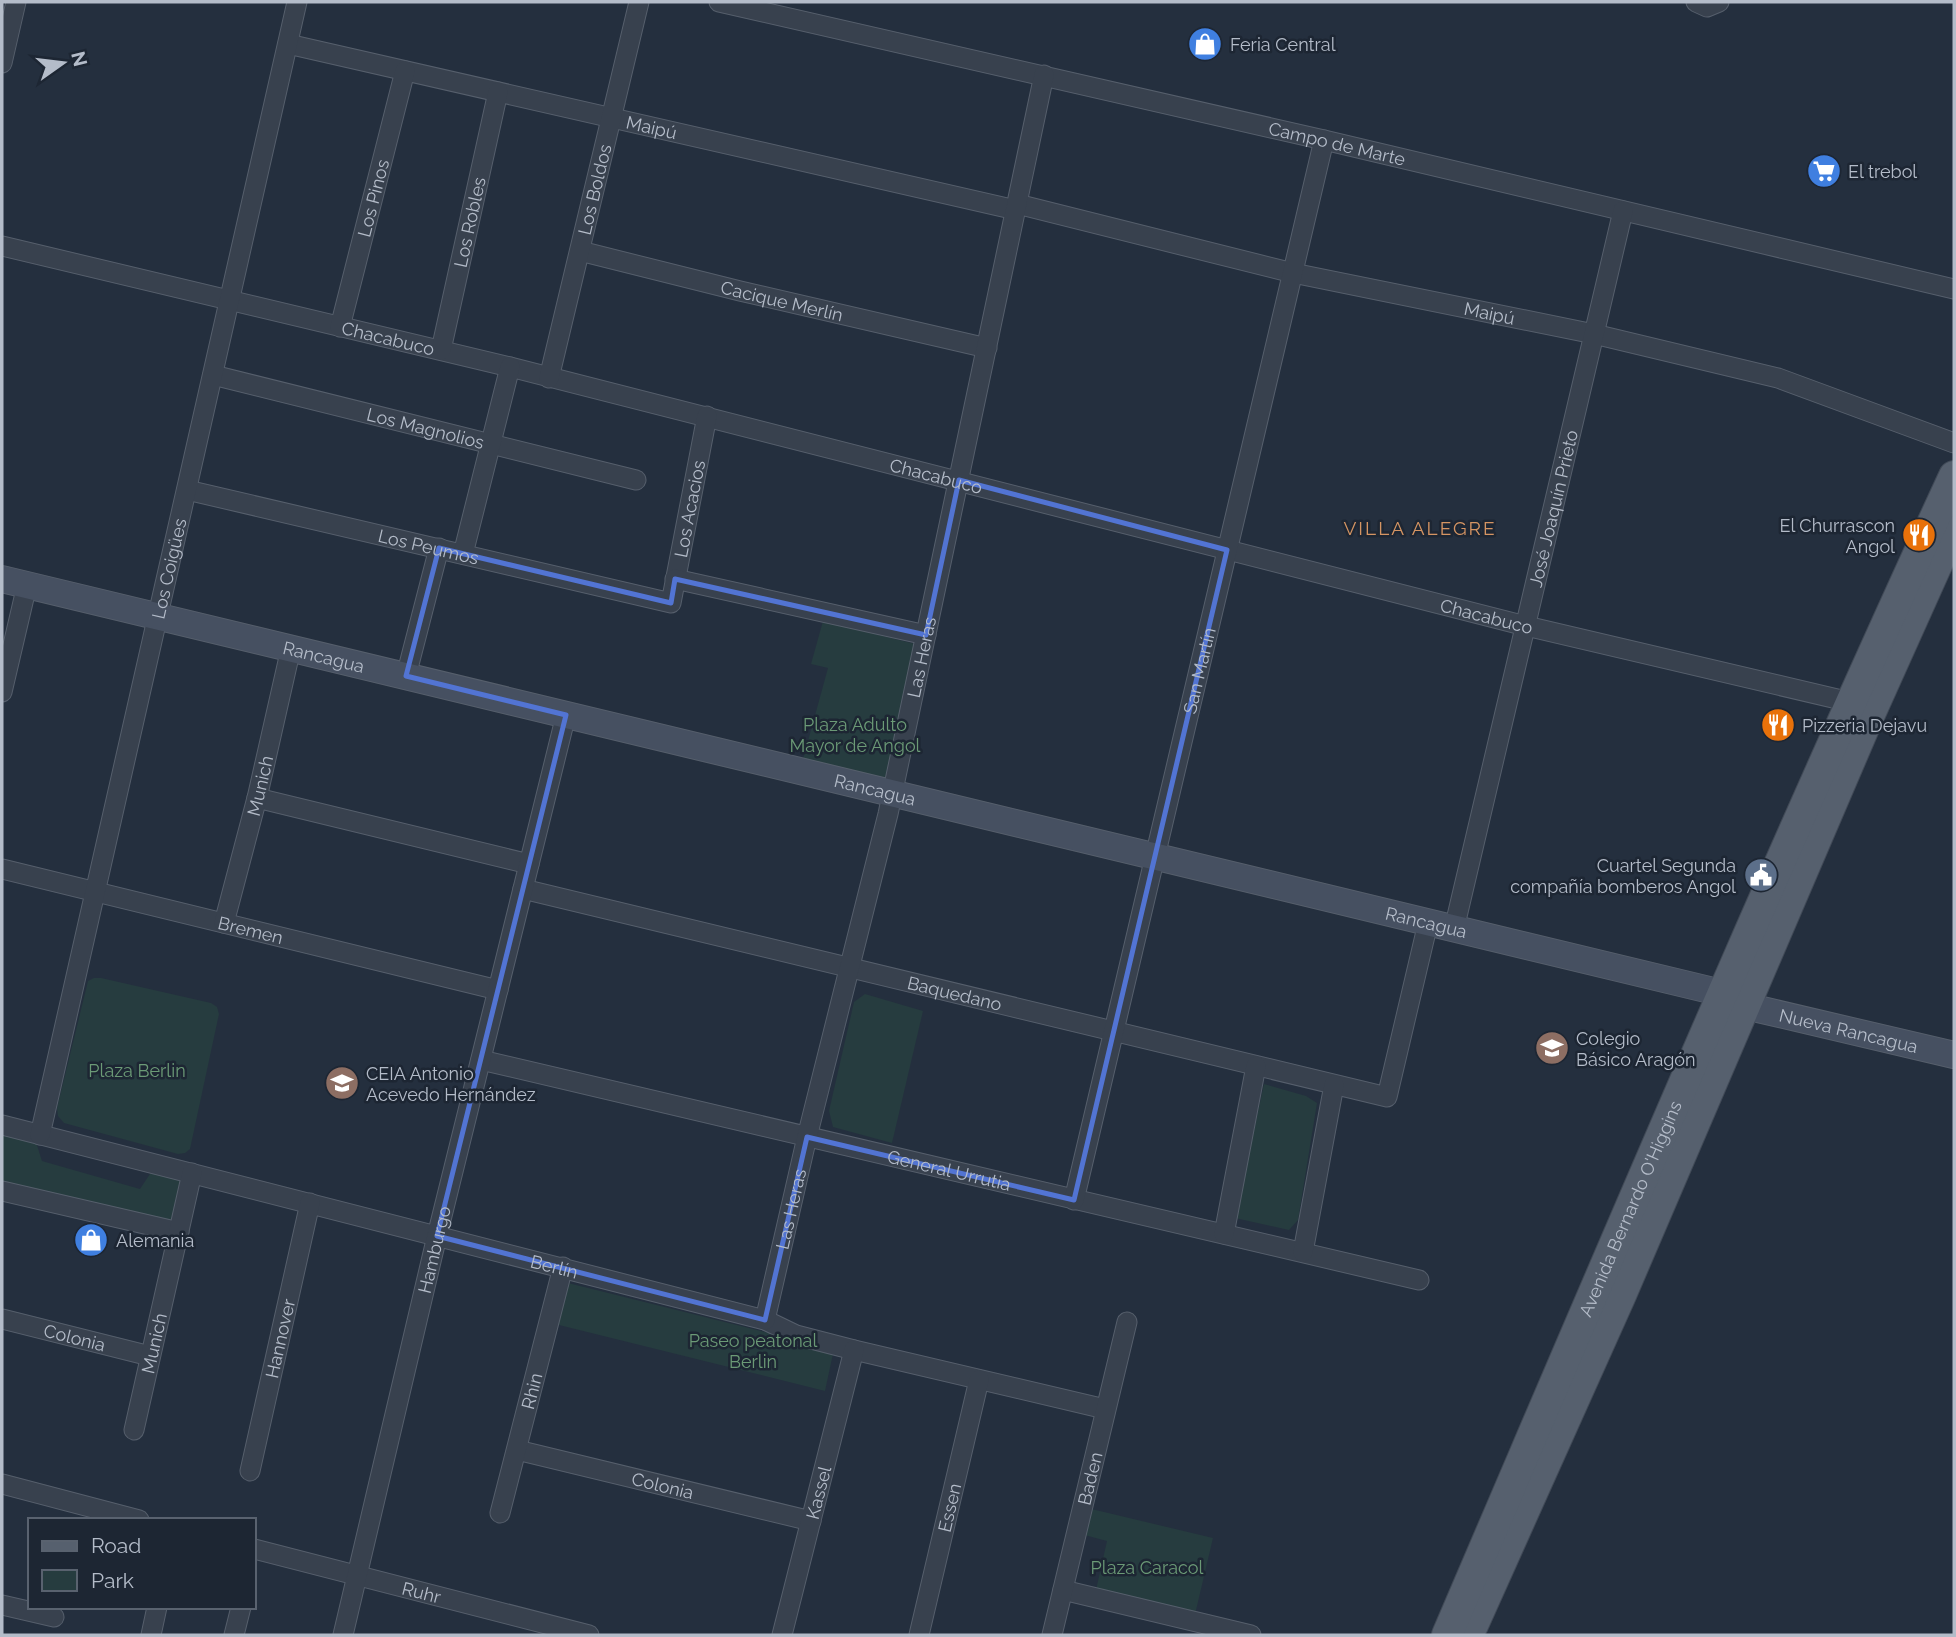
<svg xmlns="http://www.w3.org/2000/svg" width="1956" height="1637" font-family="Raleway,sans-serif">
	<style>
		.green { fill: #263c3f }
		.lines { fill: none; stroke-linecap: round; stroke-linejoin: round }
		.minor-casing { stroke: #565f6c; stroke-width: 21 }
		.secondary-casing { stroke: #565f6c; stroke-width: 28 }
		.primary-casing { stroke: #414a57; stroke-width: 32 }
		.minor { stroke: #38414e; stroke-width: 19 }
		.secondary { stroke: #465061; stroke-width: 26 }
		.primary { stroke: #56606e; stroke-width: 30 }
		.marked { fill: none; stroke: #5274d3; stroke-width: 5; stroke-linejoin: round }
		.labels { text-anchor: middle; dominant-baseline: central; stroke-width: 5; stroke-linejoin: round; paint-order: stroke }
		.poi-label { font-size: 18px; fill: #b4bcc9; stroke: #1d2633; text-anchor: start }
		.street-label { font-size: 18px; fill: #b4bcc9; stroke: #1d2633 }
		.park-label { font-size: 18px; fill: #6b9a76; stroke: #1d2633 }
		.neighbourhood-label { font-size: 19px; letter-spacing: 2px; fill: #d59563; stroke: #1d2633 }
	</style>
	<rect width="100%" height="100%" fill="#242f3e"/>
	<g class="green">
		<polygon points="823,621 919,645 889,792 800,770 828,668 811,664"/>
		<polygon points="94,978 101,978 211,1003 217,1007 219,1014 190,1149 185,1153 178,1154 64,1123 58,1116 57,1108 88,981"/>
		<polygon points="865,994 923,1011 892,1143 833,1127 829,1111 854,1002"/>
		<polygon points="1264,1084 1306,1096 1317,1103 1298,1220 1289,1230 1235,1218"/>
		<polygon points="2,1129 34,1136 42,1161 140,1189 154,1168 184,1175 171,1220 2,1183"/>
		<polygon points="564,1282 834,1349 825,1391 555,1324"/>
		<polygon points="1083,1507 1213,1538 1193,1623 1094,1599 1107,1541 1077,1533"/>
	</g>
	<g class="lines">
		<g class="minor-casing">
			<g id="minor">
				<path id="s1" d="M719,2l605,138 630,149"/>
				<polyline points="1696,2 1707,7 1719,2"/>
				<path id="s2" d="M288,44l728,166"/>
				<polyline points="2,63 16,2"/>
				<path id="s3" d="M1017,204l276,69 301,61 184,44 176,65"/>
				<path id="s4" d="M2,246l508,121 1016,259 324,76 10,6"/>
				<path id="s5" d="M580,251l160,40 247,57"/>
				<path id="s6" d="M340,327l65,-256"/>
				<path id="s7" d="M441,350l57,-258"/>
				<path id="s8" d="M213,375l423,105"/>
				<path id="s9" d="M549,378l90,-376"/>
				<path id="s10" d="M187,490l484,113 36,-187"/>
				<polyline points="463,554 510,367"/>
				<polyline points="675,579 926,635"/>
				<polyline points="406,676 439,548"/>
				<polyline points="2,692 27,585"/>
				<polyline points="257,798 529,864"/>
				<path id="s11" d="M2,869l496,121"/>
				<path id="s12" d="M523,889l864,208 41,-174"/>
				<path id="s13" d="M224,923l33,-125 34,-150"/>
				<path id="s14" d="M1454,929l169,-718"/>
				<path id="s15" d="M481,1060l938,220"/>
				<path id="s16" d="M2,1125l763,195 31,15 58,15 251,59"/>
				<path id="s17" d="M40,1135l257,-1133"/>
				<polyline points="2,1191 179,1232"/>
				<path id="s18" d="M1074,1200l250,-1060"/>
				<polyline points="1224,1234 1256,1066"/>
				<polyline points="1303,1252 1334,1085"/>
				<path id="s19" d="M2,1319l148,37"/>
				<path id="s20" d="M765,1320l42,-183 81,-323 156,-739"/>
				<path id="s21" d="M134,1430l58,-257"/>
				<path id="s22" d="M517,1450l294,71"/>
				<path id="s23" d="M250,1471l60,-268"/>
				<polyline points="2,1484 139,1520"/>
				<path id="s24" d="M500,1513l63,-246"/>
				<path id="s25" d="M254,1549l335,86"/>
				<polyline points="1063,1590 1251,1635"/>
				<polyline points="2,1605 54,1617"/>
				<polyline points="151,1635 157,1607"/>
				<polyline points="234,1635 241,1607"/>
				<path id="s26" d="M343,1635l94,-399 129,-521"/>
				<path id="s27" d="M782,1635l72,-285"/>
				<path id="s28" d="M919,1635l60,-255"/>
				<path id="s29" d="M1052,1635l75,-313"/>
			</g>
		</g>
		<g class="secondary-casing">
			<g id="secondary">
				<path id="s30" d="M2,579l1720,414 23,13 209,49"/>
			</g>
		</g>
		<g class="primary-casing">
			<g id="primary">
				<polyline points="1473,1625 1621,1295 1870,714 1954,527"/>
				<path id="s31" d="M1447,1635c166,-387 330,-776 507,-1159"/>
			</g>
		</g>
		<use href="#minor" class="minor"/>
		<use href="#secondary" class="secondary"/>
		<use href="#primary" class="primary"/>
	</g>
	<path class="marked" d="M959,480l268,70 -153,650 -267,-63 -42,183 -328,-84 129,-521 -160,-39 33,-128 232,55 4,-24 251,56z"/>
	<defs>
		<g id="shop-disc" transform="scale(1.75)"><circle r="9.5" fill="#3f7fe0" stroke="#1d2633"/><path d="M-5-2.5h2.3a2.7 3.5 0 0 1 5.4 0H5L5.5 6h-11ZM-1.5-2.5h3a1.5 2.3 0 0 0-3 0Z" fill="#fff"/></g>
		<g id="supermarket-disc" transform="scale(1.75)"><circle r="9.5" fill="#3f7fe0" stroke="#1d2633"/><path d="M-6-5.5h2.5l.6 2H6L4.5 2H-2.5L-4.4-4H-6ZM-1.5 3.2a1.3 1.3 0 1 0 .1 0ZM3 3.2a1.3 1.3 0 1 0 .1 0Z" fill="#fff"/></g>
		<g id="restaurant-disc" transform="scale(1.75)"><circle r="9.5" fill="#e8710a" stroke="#1d2633"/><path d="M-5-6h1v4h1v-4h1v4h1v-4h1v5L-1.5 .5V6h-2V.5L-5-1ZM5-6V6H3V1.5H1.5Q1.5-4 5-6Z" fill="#fff"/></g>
		<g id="civic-disc" transform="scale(1.75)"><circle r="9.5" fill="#5c6f8a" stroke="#1d2633"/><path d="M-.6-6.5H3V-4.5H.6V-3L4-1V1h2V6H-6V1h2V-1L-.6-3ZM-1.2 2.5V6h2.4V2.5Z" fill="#fff"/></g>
		<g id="school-disc" transform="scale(1.75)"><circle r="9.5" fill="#8d6e63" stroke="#1d2633"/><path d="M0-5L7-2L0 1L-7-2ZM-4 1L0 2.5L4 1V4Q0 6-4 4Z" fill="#fff"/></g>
	</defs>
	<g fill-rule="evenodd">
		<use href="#shop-disc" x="1205" y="44"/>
		<use href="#supermarket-disc" x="1824" y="171"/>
		<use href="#restaurant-disc" x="1919" y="535"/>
		<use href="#restaurant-disc" x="1778" y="725"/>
		<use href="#civic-disc" x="1761" y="875"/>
		<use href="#school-disc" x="1552" y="1048"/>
		<use href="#school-disc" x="342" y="1083"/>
		<use href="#shop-disc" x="91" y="1240"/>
	</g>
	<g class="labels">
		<g class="poi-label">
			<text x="1230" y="44">Feria Central</text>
			<text x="1848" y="171">El trebol</text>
			<text x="1895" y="525" text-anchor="end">El Churrascon<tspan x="1895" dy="21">Angol</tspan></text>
			<text x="1802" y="725">Pizzeria Dejavu</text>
			<text x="1736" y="865" text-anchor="end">Cuartel Segunda<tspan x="1736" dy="21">compañía bomberos Angol</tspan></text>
			<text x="1576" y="1038">Colegio<tspan x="1576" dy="21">Básico Aragón</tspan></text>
			<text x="366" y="1073">CEIA Antonio<tspan x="366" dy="21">Acevedo Hernández</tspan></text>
			<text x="116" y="1240">Alemania</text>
		</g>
		<g class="street-label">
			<text stroke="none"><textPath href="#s2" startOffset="373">Maipú</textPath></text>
			<text stroke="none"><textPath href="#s1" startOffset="634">Campo de Marte</textPath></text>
			<text stroke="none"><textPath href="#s9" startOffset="194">Los Boldos</textPath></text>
			<text stroke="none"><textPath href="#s6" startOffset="133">Los Pinos</textPath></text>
			<text stroke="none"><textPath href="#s7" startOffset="131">Los Robles</textPath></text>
			<text stroke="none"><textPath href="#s5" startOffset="208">Cacique Merlín</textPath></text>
			<text stroke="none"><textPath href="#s3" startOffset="485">Maipú</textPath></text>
			<text stroke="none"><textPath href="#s4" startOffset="397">Chacabuco</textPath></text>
			<text stroke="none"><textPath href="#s8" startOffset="219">Los Magnolios</textPath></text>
			<text stroke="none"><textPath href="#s4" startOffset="962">Chacabuco</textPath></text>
			<text stroke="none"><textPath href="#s10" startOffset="593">Los Acacios</textPath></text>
			<text stroke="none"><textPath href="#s14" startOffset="432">José Joaquín Prieto</textPath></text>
			<text stroke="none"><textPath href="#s10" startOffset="248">Los Peumos</textPath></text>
			<text stroke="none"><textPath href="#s17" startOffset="581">Los Coigües</textPath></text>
			<text stroke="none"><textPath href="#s4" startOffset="1530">Chacabuco</textPath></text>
			<text stroke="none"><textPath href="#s30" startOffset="331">Rancagua</textPath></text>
			<text stroke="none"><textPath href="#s20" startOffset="681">Las Heras</textPath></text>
			<text stroke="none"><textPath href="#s18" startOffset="544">San Martín</textPath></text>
			<text stroke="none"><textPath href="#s13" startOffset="142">Munich</textPath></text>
			<text stroke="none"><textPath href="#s30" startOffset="898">Rancagua</textPath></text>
			<text stroke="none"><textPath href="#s30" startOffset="1465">Rancagua</textPath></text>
			<text stroke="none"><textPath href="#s11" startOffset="256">Bremen</textPath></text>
			<text stroke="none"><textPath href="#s12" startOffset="444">Baquedano</textPath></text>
			<text stroke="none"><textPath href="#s30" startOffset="1902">Nueva Rancagua</textPath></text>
			<text stroke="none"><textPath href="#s15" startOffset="481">General Urrutia</textPath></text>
			<text stroke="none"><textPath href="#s31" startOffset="464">Avenida Bernardo O'Higgins</textPath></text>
			<text stroke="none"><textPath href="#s20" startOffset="114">Las Heras</textPath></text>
			<text stroke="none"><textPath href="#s26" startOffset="396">Hamburgo</textPath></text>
			<text stroke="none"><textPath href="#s16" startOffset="570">Berlín</textPath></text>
			<text stroke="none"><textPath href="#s23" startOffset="136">Hannover</textPath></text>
			<text stroke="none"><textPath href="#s19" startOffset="75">Colonia</textPath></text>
			<text stroke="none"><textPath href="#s21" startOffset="89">Munich</textPath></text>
			<text stroke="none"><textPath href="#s24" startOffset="126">Rhin</textPath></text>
			<text stroke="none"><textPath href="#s29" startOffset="161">Baden</textPath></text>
			<text stroke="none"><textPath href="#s22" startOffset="150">Colonia</textPath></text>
			<text stroke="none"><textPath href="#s27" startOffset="147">Kassel</textPath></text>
			<text stroke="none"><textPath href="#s28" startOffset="131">Essen</textPath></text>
			<text stroke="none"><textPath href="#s25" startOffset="173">Ruhr</textPath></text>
		</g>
		<g class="park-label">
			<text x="855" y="724">Plaza Adulto<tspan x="855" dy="21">Mayor de Angol</tspan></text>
			<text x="137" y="1070">Plaza Berlin</text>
			<text x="753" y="1340">Paseo peatonal<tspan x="753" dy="21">Berlin</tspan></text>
			<text x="1147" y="1567">Plaza Caracol</text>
		</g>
		<g class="neighbourhood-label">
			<text x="1420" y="528">VILLA ALEGRE</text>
		</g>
	</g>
	<rect width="1956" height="1637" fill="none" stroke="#b4bcc9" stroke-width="7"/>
	<rect x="28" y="1518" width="228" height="91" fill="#1d2633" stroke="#59626f" stroke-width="2"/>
	<rect x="42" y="1541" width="35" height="10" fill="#56606e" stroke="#59626f" stroke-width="2"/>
	<text x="91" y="1553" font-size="21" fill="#b4bcc9">Road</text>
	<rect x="42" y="1570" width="35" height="21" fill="#263c3f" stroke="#59626f" stroke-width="2"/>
	<text x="91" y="1588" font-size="21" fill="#b4bcc9">Park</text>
	<g transform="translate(63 63) rotate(76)" stroke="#1d2633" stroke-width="5" paint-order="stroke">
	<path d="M0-5L12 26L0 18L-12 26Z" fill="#b4bcc9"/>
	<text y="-10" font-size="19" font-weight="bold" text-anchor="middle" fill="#b4bcc9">N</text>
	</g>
</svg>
